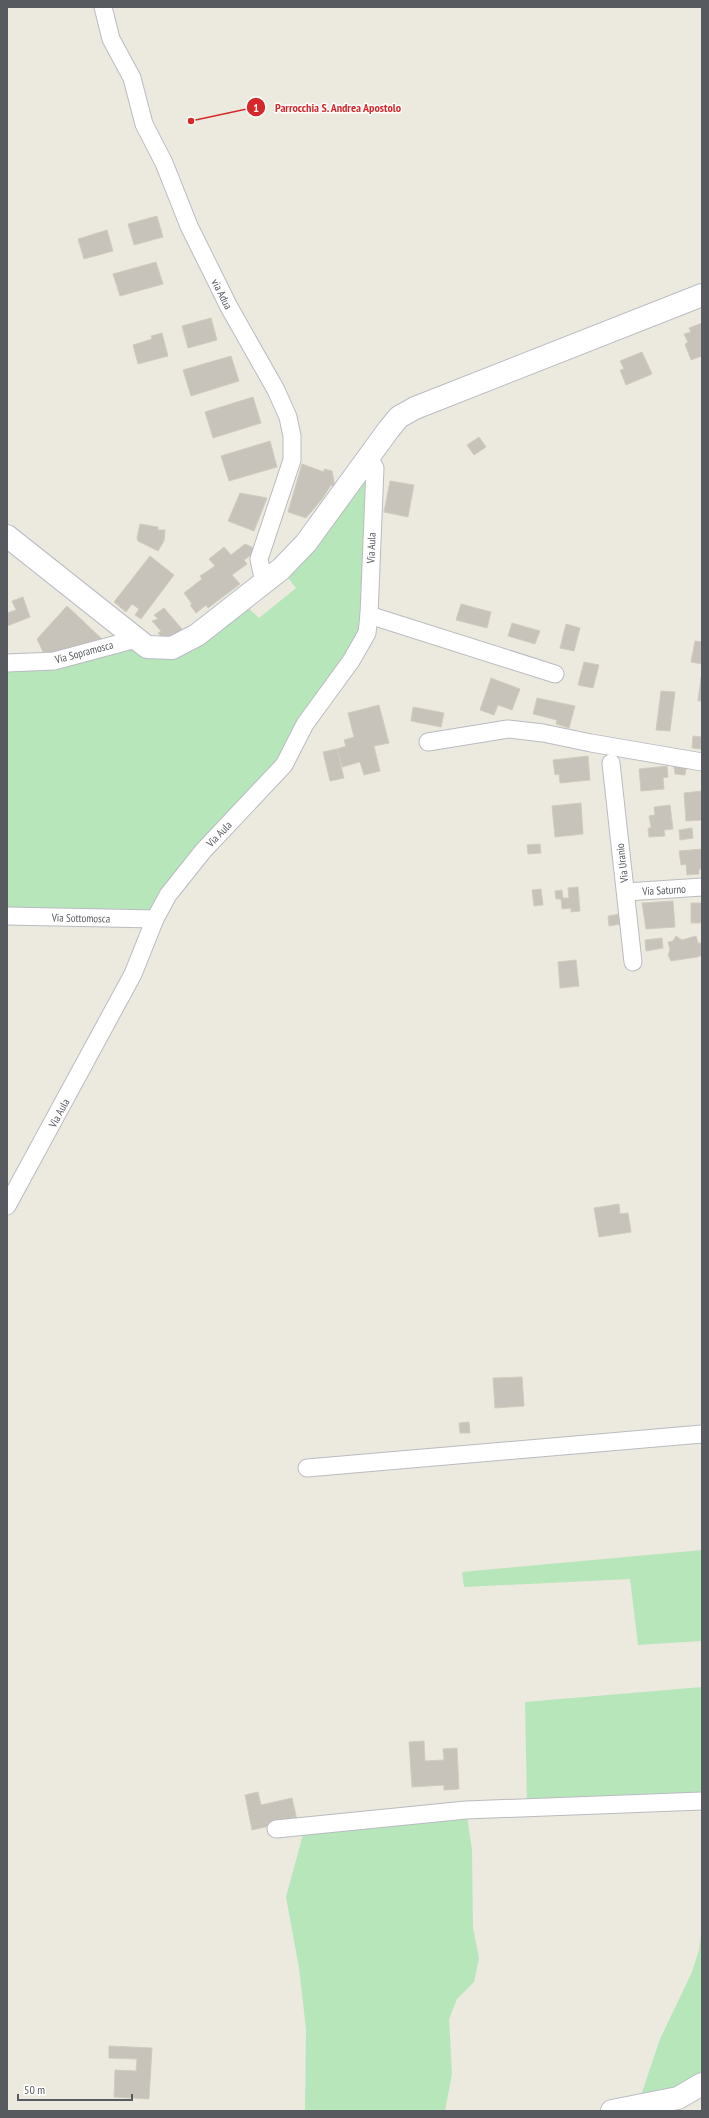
<svg xmlns="http://www.w3.org/2000/svg" width="709" height="2118" font-family="'PT Sans Narrow',sans-serif">
	<style>
		.green { fill: #b8e6bb }
		.building { fill: #c7c3bb; stroke: #d1ccbc }
		.lines { fill: none; stroke-linecap: round; stroke-linejoin: round }
		.street-casing { stroke: #b9bbc1; stroke-width: 19 }
		.secondary-casing { stroke: #b9bcc4; stroke-width: 24 }
		.street { stroke: #fff; stroke-width: 17 }
		.secondary { stroke: #fff; stroke-width: 22 }
		.labels { text-anchor: middle; dominant-baseline: central; stroke-width: 3; stroke-linejoin: round; paint-order: stroke }
		.street-label { font-size: 11px; fill: #575b60; stroke: #fff }
		.leader { fill: none; stroke: #d62828; stroke-width: 1.5 }
		.callout-dot { fill: #d62828; stroke: #fff; stroke-width: 1.5 }
		.mark-label { font-size: 12px; text-anchor: middle; font-weight: bold; fill: #fff }
		.callout-label { font-size: 12px; text-anchor: middle; font-weight: bold; fill: #d62828; stroke: #fff; stroke-width: 3; stroke-linejoin: round; paint-order: stroke }
	</style>
	<rect width="100%" height="100%" fill="#eceade"/>
	<g class="green">
		<polygon points="368,456 369,615 305,724 155,919 7,916 7,662 136,639 172,648 241,601 259,618 296,588 281,569"/>
		<polygon points="702,1550 702,1641 638,1645 630,1579 464,1587 462,1572"/>
		<polygon points="702,1687 702,1801 527,1806 525,1702"/>
		<polygon points="466,1810 472,1850 473,1928 479,1958 474,1982 457,1999 449,2019 452,2074 445,2111 305,2111 306,2029 299,1968 286,1897 305,1827"/>
		<polygon points="702,1926 702,2084 637,2107 660,2039 692,1972 699,1950"/>
	</g>
	<g class="building">
		<polygon points="157,216 163,237 134,245 128,224"/>
		<polygon points="107,230 113,251 84,259 78,239"/>
		<polygon points="156,262 163,284 120,296 113,274"/>
		<polygon points="211,318 217,340 188,348 182,326"/>
		<polygon points="702,323 702,356 691,360 685,344 688,342 684,334 691,332 689,328"/>
		<polygon points="162,333 168,356 138,364 133,345 152,339 151,336"/>
		<polygon points="642,352 652,374 626,385 620,370 624,369 620,361"/>
		<polygon points="231,356 239,381 191,396 183,370"/>
		<polygon points="253,397 261,423 213,438 205,412"/>
		<polygon points="479,437 486,447 474,455 467,445"/>
		<polygon points="270,441 277,467 229,481 221,456"/>
		<polygon points="302,464 324,472 324,469 332,471 335,487 331,485 322,499 306,518 288,512"/>
		<polygon points="390,481 414,485 408,517 384,512"/>
		<polygon points="240,493 267,498 254,531 228,521"/>
		<polygon points="140,524 158,527 158,530 165,530 164,541 158,551 138,541 137,538"/>
		<polygon points="245,544 254,548 251,555 244,560 247,564 232,575 240,584 208,608 206,605 196,613 190,605 192,604 184,593 202,579 200,576 215,566 209,559 224,547 231,555"/>
		<polygon points="150,556 174,575 141,619 135,615 139,609 132,604 126,612 114,602"/>
		<polygon points="23,597 30,617 7,626 7,613 16,610 12,601"/>
		<polygon points="461,604 491,612 487,628 456,620"/>
		<polygon points="67,606 103,640 45,656 37,639"/>
		<polygon points="164,608 182,629 177,633 163,638 158,633 161,631 152,621 158,619 154,615"/>
		<polygon points="512,623 540,631 535,644 508,636"/>
		<polygon points="566,624 580,628 574,651 560,648"/>
		<polygon points="695,641 702,642 702,664 691,662"/>
		<polygon points="584,662 599,665 593,688 578,685"/>
		<polygon points="701,677 702,678 702,701 698,701"/>
		<polygon points="491,678 520,689 512,710 498,705 494,715 480,710"/>
		<polygon points="661,691 675,692 670,731 656,730"/>
		<polygon points="537,698 575,706 569,728 556,724 557,720 533,714"/>
		<polygon points="379,705 389,743 374,746 380,771 364,775 360,762 342,767 337,749 346,746 344,740 354,737 348,713"/>
		<polygon points="413,707 444,713 441,727 411,721"/>
		<polygon points="693,736 702,737 702,749 692,748"/>
		<polygon points="337,749 344,778 330,781 323,752"/>
		<polygon points="588,756 590,780 560,783 559,774 555,775 553,760"/>
		<polygon points="673,761 687,764 685,775 675,774"/>
		<polygon points="667,766 668,777 663,778 664,789 641,791 639,769"/>
		<polygon points="702,791 702,820 686,821 684,793"/>
		<polygon points="581,803 583,834 555,837 552,806"/>
		<polygon points="670,805 673,829 664,830 665,836 649,837 648,828 651,828 649,816 655,815 654,807"/>
		<polygon points="692,828 693,838 680,840 679,830"/>
		<polygon points="540,844 541,853 528,854 527,845"/>
		<polygon points="702,849 702,869 699,869 699,874 687,875 686,864 681,865 679,851"/>
		<polygon points="578,887 580,911 571,912 571,908 562,909 561,899 556,899 555,891 562,890 563,898 569,898 568,888"/>
		<polygon points="541,889 543,905 534,906 532,890"/>
		<polygon points="673,901 675,927 646,929 642,903"/>
		<rect x="691" y="903" width="11" height="20"/>
		<polygon points="620,914 621,924 609,926 608,916"/>
		<polygon points="676,936 682,940 696,936 698,943 702,943 702,955 697,957 671,961 668,955 670,950 668,942 673,941"/>
		<polygon points="662,938 663,948 646,951 645,940"/>
		<polygon points="576,960 579,986 560,988 558,962"/>
		<polygon points="619,1204 620,1214 628,1213 631,1232 599,1237 594,1208"/>
		<polygon points="522,1377 524,1406 495,1408 493,1378"/>
		<polygon points="469,1422 470,1433 460,1433 459,1423"/>
		<polygon points="424,1741 425,1761 444,1760 443,1749 457,1748 459,1789 444,1790 444,1785 412,1787 409,1742"/>
		<polygon points="258,1792 261,1805 292,1798 297,1820 252,1830 245,1795"/>
		<polygon points="109,2046 152,2048 149,2099 114,2097 115,2070 136,2071 137,2059 109,2058"/>
	</g>
	<g class="lines">
		<g class="street-casing">
			<g id="street">
				<polyline points="103,7 111,39 132,78 144,124 164,163 189,226 229,307 276,390 288,417 292,436 292,460 259,559 264,583"/>
				<polyline points="369,615 555,674"/>
				<polyline points="7,663 54,661 136,639"/>
				<polyline points="428,742 508,729 543,733 591,743 702,762"/>
				<polyline points="611,763 633,962"/>
				<polyline points="626,892 702,887"/>
				<polyline points="7,916 155,919"/>
				<polyline points="7,1206 133,974 155,919 168,895 203,851 284,765 305,724 351,661 367,633 369,615 375,468 368,456"/>
				<polyline points="307,1468 702,1434"/>
				<polyline points="276,1829 466,1810 702,1801"/>
			</g>
		</g>
		<g class="secondary-casing">
			<g id="secondary">
				<polyline points="7,536 147,647 172,648 197,635 281,569 306,543 389,429 399,417 415,408 702,295"/>
				<polyline points="612,2111 678,2098 702,2084"/>
			</g>
		</g>
		<use href="#street" class="street"/>
		<use href="#secondary" class="secondary"/>
	</g>
	<g class="labels">
		<g class="street-label">
			<text transform="translate(222 294) rotate(63)">via Adua</text>
			<text transform="translate(371 548) rotate(-88)">Via Aula</text>
			<text transform="translate(84 652) rotate(-15)">Via Sopramosca</text>
			<text transform="translate(219 834) rotate(-46)">Via Aula</text>
			<text transform="translate(622 863) rotate(-97)">Via Uranio</text>
			<text transform="translate(664 890) rotate(-3)">Via Saturno</text>
			<text transform="translate(81 918) rotate(1)">Via Sottomosca</text>
			<text transform="translate(59 1113) rotate(-62)">Via Aula</text>
		</g>
	</g>
	<path class="leader" d="M191 121L256 107"/>
	<g class="callout-dot">
		<circle cx="191" cy="121" r="4"/>
		<circle cx="256" cy="107" r="10"/>
	</g>
	<g class="mark-label">
		<text x="256" y="112">1</text>
	</g>
	<g class="callout-label">
		<text x="338" y="112">Parrocchia S. Andrea Apostolo</text>
	</g>
	<rect width="709" height="2118" fill="none" stroke="#575b60" stroke-width="16"/>
	<path d="M18 2094v6h114v-6" fill="none" stroke="#575b60" stroke-width="2"/>
	<text x="24" y="2094" font-size="12" fill="#575b60" stroke="#ffffff" stroke-width="3" paint-order="stroke">50 m</text>
</svg>
